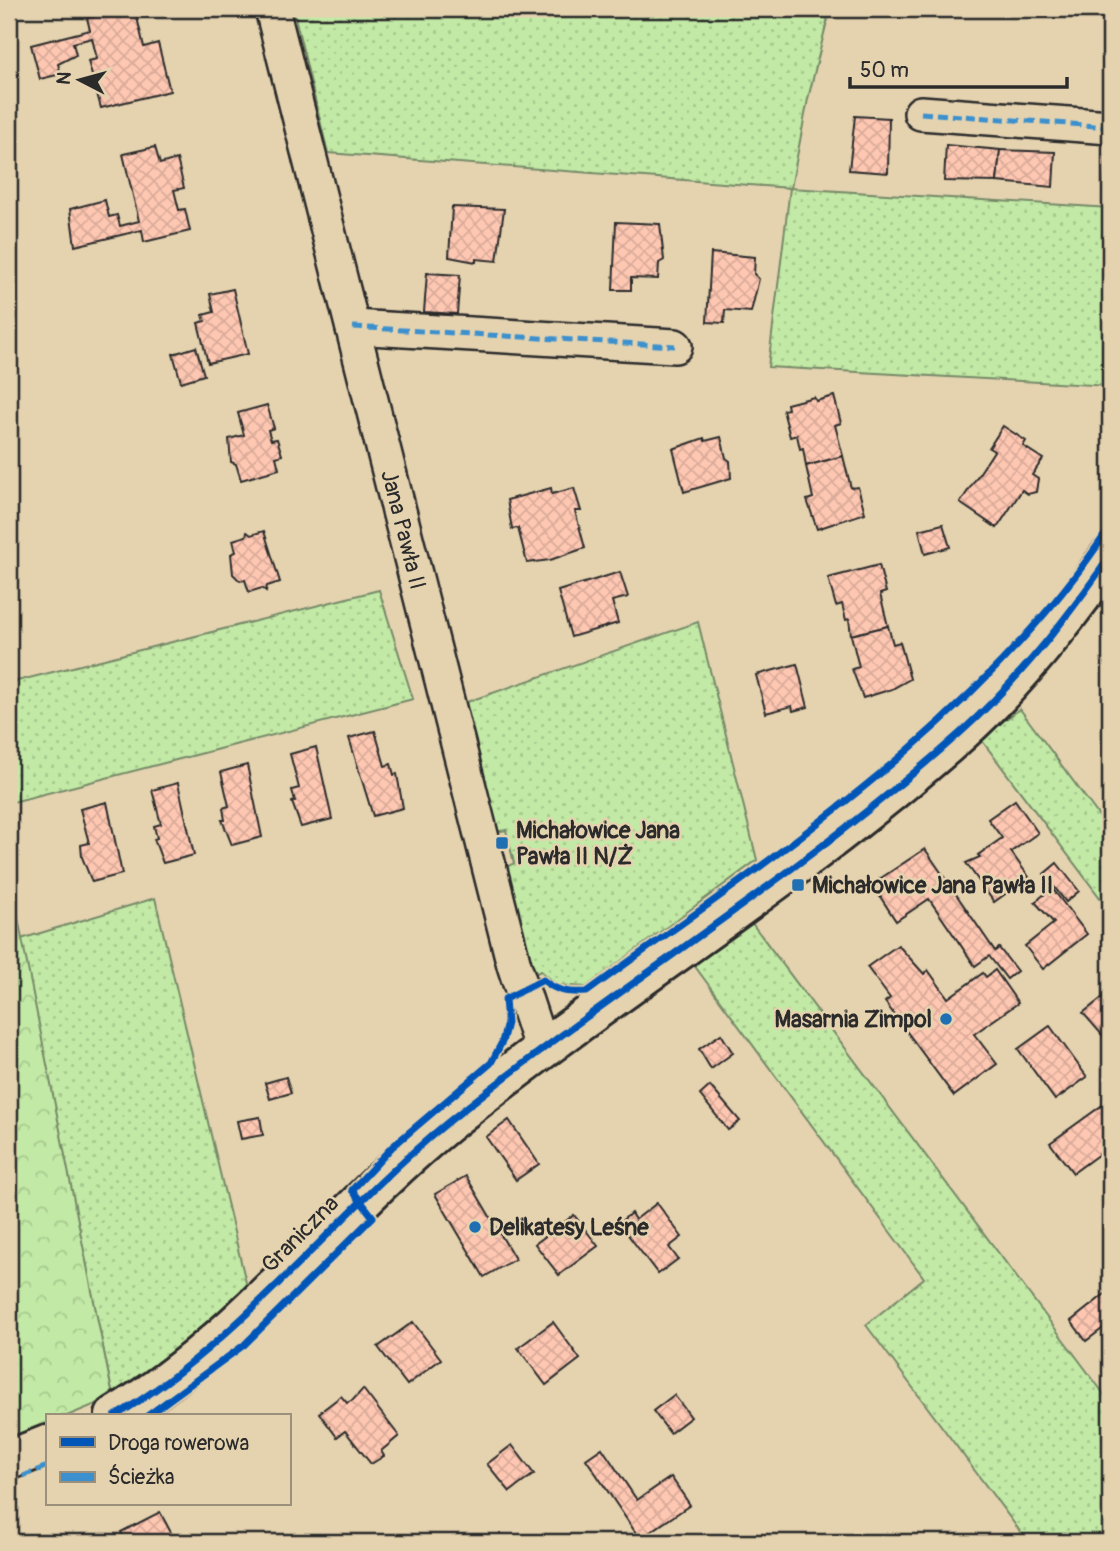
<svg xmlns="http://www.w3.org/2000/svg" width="1119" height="1551" font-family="Pangolin,sans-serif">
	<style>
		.grass { fill: url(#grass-dots); stroke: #768a68; stroke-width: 2 }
		.forest { fill: url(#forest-crowns); stroke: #768a68; stroke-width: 2 }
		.building { fill: url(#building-cross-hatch); stroke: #2b2b2b; stroke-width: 2 }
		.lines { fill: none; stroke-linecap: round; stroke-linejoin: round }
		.minor-casing { stroke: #2b2b2b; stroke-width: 38 }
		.tertiary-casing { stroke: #2b2b2b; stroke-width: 44 }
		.minor { stroke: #e5d3b0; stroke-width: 33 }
		.tertiary { stroke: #e5d3b0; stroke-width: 38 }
		.quiet { stroke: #3b90cd; stroke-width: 5; stroke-dasharray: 10 5; stroke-linecap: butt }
		.cycleway-casing { stroke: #e5d3b0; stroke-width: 11 }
		.cycleway { stroke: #0057b8; stroke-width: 7 }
		.poi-dot { fill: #1f6fb2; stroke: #e5d3b0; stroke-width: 2.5 }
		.labels { text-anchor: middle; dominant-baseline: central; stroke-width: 5; stroke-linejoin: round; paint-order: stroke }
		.street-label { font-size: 23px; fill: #2b2b2b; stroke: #e5d3b0 }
		.poi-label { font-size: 23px; font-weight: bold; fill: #2b2b2b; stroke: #e5d3b0; text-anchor: start }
	</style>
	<defs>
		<pattern id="grass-dots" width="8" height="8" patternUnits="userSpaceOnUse" patternTransform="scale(1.75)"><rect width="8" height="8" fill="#c2e9a5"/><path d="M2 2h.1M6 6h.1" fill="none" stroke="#a7c88e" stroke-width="1.8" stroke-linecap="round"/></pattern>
		<pattern id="forest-crowns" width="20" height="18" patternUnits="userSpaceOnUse" patternTransform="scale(1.75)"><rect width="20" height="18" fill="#c2e9a5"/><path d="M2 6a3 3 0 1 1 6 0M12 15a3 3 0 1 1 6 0" fill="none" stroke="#a7c88e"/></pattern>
		<pattern id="building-cross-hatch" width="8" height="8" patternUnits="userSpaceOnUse" patternTransform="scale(1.75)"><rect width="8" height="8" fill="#fec7b2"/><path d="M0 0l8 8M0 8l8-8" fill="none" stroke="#daab99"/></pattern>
	</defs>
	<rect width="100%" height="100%" fill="#e5d3b0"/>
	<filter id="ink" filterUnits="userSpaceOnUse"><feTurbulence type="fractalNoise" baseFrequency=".0143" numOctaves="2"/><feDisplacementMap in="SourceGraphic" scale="14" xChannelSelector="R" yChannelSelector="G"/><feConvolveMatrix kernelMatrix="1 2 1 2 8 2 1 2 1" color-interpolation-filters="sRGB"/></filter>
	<g filter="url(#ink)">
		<g class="grass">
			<polygon points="293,9 830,9 808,99 791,188 1110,208 1110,386 768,367 790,188 328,153"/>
			<polygon points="379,590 413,699 9,803 9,683"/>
			<polygon points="698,622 757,860 586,987 557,985 541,971 534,974 505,868 514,863 506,830 496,832 464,703"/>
			<polygon points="1020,709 1110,831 1110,911 980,738"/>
			<polygon points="155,898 247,1287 147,1376 113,1397 21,939"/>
			<polygon points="748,918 1110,1402 1110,1542 1028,1542 866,1325 924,1278 691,961"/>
		</g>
		<polygon class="forest" points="9,873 113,1397 67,1416 47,1416 47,1424 9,1440"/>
		<g class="building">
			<polygon points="122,9 135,9 144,47 158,43 170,91 101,108 88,61 97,59 92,38 73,43 76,55 58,64 61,74 40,79 31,45 90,30 87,18"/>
			<polygon points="855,116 889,118 888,173 849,170"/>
			<polygon points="946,145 1000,150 997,182 944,181"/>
			<polygon points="155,147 160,164 177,159 184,188 174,190 179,210 185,209 190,231 144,242 142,230 75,246 70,209 105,200 109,217 117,215 120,226 139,221 123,154"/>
			<polygon points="1000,150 1055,152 1053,187 997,182"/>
			<polygon points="1106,155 1110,155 1110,190 1104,190"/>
			<polygon points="452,207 504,209 497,261 476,259 476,262 449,257"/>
			<polygon points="616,222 660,224 664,260 659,263 658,279 631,278 631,290 613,290"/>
			<polygon points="711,253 755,257 754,274 759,279 751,312 725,310 724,323 707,322"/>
			<polygon points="427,273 460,275 457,314 424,312"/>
			<polygon points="233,289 248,354 208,363 198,323 205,321 203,315 214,312 210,294"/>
			<polygon points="196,347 204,375 181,382 173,354"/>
			<polygon points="834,396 841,423 835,425 843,456 806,466 803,448 800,449 797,435 790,437 783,410 788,409 787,404 814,397 816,401"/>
			<polygon points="267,405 274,428 268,430 271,440 277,439 282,455 276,457 279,469 241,480 236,464 231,462 229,439 244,435 238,413"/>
			<polygon points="1003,426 1026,441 1023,446 1043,459 1032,475 1038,479 1036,492 1028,494 1022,490 997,528 960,503 994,451 989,448"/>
			<polygon points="721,437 726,458 730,461 731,478 684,492 673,449 704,438 705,441"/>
			<polygon points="843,456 851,488 858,487 865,513 817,529 807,500 813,498 806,466"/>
			<polygon points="551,488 552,494 574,488 581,511 575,511 585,548 550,560 527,563 518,528 512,529 507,500"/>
			<polygon points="943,524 950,547 925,554 919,530"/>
			<polygon points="264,531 280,582 267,586 266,591 262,588 249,592 245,580 240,581 233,574 231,554 236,552 233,540 246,536 247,532 251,535"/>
			<polygon points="879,565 886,592 880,594 888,626 851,635 849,619 846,620 842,604 836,606 828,578"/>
			<polygon points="620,572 628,597 612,601 618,623 571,637 558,591"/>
			<polygon points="888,626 893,644 900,642 910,679 892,689 863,698 852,669 859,667 851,635"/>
			<polygon points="797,664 808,707 793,711 792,706 766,713 756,675"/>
			<polygon points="375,731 385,766 391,764 394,775 397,774 403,808 373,816 349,738"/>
			<polygon points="316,747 332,819 301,827 292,802 295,801 292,790 299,788 290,754"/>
			<polygon points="247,765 262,837 232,845 222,820 225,820 223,808 229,806 221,772"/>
			<polygon points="178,783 194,855 163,863 154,839 157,838 154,826 161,824 152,790"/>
			<polygon points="1015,800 1038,833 1011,852 1029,877 994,902 966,863 980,857 978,855 1002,838 988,819"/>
			<polygon points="107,802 122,874 92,882 82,857 81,845 89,843 80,809"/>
			<polygon points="925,849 995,951 999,948 1017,971 1007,979 989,956 975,966 929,899 896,921 872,884"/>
			<polygon points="1057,863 1079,891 1066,902 1044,874"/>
			<polygon points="1052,888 1087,934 1043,969 1025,946 1054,923 1035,902"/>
			<polygon points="898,945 924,974 928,970 948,998 983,973 986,977 995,970 1018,1003 974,1034 997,1064 954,1096 885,1002 890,998 867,967"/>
			<polygon points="1107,994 1110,998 1109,1043 1083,1013"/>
			<polygon points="1050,1026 1087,1077 1055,1100 1018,1049"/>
			<polygon points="721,1034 733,1053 711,1069 699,1049"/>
			<polygon points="286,1077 291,1093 270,1099 265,1083"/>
			<polygon points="710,1086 740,1121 728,1130 700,1095"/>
			<polygon points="1104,1104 1110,1113 1110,1146 1073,1173 1050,1143"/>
			<polygon points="260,1117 263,1135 241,1139 237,1121"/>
			<polygon points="509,1120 539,1164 516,1180 486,1137"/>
			<polygon points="466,1176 515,1259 484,1277 435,1194"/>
			<polygon points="657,1203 682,1237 669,1247 678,1259 658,1274 619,1223 631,1213 635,1220"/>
			<polygon points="574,1215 598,1246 559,1275 535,1244"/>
			<polygon points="1105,1294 1110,1301 1110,1323 1086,1341 1071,1321"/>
			<polygon points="413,1322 441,1359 407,1385 378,1347"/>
			<polygon points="553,1322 580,1359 546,1385 518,1348"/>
			<polygon points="363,1389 399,1436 381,1451 384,1456 371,1464 345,1431 337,1437 319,1413 341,1396 347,1403 353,1400"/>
			<polygon points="674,1395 691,1417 670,1433 653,1411"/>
			<polygon points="512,1445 534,1474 510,1492 487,1464"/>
			<polygon points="602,1448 637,1500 671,1477 690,1505 640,1539 586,1459"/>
			<polygon points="160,1512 176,1542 126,1542 121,1532"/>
		</g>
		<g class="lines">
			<g class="minor-casing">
				<g id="minor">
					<path id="s1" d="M272,9l242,956 28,85"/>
					<polyline points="921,113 1110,127"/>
					<polyline points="353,327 675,346"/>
				</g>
			</g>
			<g class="tertiary-casing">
				<g id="tertiary">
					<path d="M115,1416c128,-76 218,-200 332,-293 167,-135 353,-247 513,-390 58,-52 106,-113 150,-177"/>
					<polyline points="9,1460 47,1445"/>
				</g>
			</g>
			<use href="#minor" class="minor"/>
			<use href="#tertiary" class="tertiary"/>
			<g class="quiet">
				<polyline points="921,113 1110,127"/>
				<polyline points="353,327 675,346"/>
				<polyline points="9,1482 47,1466"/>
			</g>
			<g class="cycleway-casing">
				<g id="cycleway">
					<path d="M115,1416c128,-76 218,-200 332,-293 167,-135 353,-247 513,-390 58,-52 106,-113 150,-177"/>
					<path d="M147,1416l97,-71 129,-128 -21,-27 40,-43 99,-84 11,-21 5,-19 -2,-24 38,-19c14,12 26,13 44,12 187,-137 394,-269 523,-465"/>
				</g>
			</g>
			<use href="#cycleway" class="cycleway"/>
		</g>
	</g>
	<g class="poi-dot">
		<rect x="495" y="836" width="14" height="14" rx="3.5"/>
		<rect x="791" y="878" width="14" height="14" rx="3.5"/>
		<circle cx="946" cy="1019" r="7"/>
		<circle cx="475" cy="1227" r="7"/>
	</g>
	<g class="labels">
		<g class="street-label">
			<text stroke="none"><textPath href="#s1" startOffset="537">Jana Pawła II</textPath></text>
			<text transform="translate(300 1234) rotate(-45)">Graniczna</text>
		</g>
		<g class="poi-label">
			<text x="516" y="830">Michałowice Jana<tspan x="516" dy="26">Pawła II N/Ż</tspan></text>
			<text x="812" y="885">Michałowice Jana Pawła II</text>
			<text x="932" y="1019" text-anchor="end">Masarnia Zimpol</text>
			<text x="489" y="1227">Delikatesy Leśne</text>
		</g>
	</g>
	<rect width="1119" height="1551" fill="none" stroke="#e5d3b0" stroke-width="35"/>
	<rect x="18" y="18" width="1084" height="1516" fill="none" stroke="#2b2b2b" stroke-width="2.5" filter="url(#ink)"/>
	<rect x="46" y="1414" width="245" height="91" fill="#e5d3b0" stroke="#9b907b" stroke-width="2"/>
	<rect x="60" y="1437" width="35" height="10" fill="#0057b8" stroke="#9b907b" stroke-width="2"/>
	<text x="108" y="1450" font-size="21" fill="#2b2b2b">Droga rowerowa</text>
	<rect x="60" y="1472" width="35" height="10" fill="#3b90cd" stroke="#9b907b" stroke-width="2"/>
	<text x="108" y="1484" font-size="21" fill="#2b2b2b">Ścieżka</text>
	<g transform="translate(80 80) rotate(276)" stroke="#e5d3b0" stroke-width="5" paint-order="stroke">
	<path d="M0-5L12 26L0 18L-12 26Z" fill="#2b2b2b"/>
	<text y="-10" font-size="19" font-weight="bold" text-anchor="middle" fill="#2b2b2b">N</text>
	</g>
	<path d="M850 77v10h217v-10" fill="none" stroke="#2b2b2b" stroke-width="3.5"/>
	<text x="860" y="77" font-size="21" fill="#2b2b2b" stroke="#e5d3b0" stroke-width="5" paint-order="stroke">50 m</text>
</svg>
